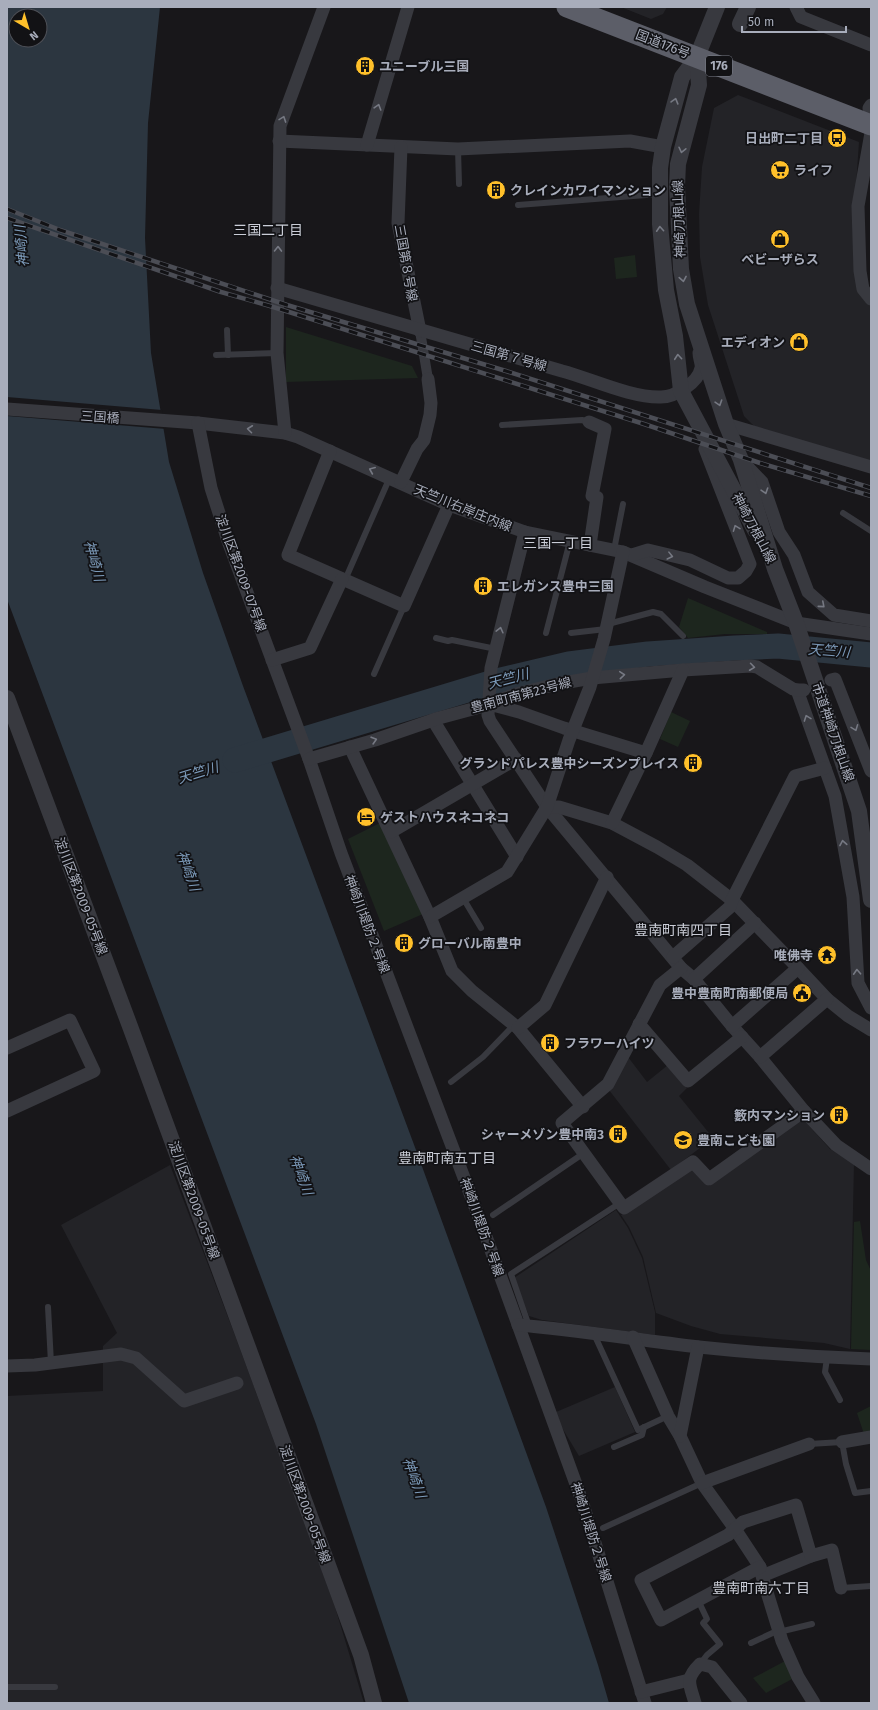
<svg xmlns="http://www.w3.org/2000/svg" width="878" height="1710" font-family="'Fira Sans','Noto Sans JP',sans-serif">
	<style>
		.built { fill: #232327 }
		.green { fill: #1d261e }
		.water { fill: #2c3640; fill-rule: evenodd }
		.pier { fill: #18171a }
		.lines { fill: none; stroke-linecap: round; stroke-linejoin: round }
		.river { stroke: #2c3640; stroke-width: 25 }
		.service { stroke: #38393f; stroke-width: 6 }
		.pedestrian { stroke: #38393f; stroke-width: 10 }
		.minor { stroke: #38393f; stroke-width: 13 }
		.tertiary { stroke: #38393f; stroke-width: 16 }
		.trunk { stroke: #5c5e68; stroke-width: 21 }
		.rail-casing { stroke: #4b4d55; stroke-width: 4.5 }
		.rail { stroke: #121215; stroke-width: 3; stroke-dasharray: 9; stroke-linecap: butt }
		.oneway { stroke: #767983 }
		.labels { text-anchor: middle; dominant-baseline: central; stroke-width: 3.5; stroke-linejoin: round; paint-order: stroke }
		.shield { fill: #121215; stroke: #7b7e89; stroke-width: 1 }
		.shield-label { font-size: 12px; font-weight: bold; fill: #a8adbb }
		.street-label { font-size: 13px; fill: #a8adbb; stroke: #121215 }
		.poi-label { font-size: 13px; font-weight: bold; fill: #a8adbb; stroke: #121215; text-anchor: start }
		.neighbourhood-label { font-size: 14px; fill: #cacdd7; stroke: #121215 }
		.water-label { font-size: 14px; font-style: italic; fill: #7c9ab9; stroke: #121215 }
	</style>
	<rect width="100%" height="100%" fill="#18171a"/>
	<g class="built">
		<polygon points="621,7 667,7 663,14 651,19"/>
		<polygon points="738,95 859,142 854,215 864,299 871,306 871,463 755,427 744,416 708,305 700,257 699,214 702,167 714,108"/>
		<polygon points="628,1057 647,1082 668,1065 687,1088 679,1096 713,1138 671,1170 609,1090"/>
		<polygon points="802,1118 830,1149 854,1163 850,1349 824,1343 720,1334 691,1326 656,1313 643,1257 629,1227 621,1215 688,1170 696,1170 709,1186"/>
		<polygon points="170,1165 236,1338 335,1607 364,1703 7,1703 7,1396 103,1391 103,1346 117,1333 61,1225"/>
		<polygon points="616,1210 628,1228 642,1258 655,1312 655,1335 542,1320 529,1316 514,1278"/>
		<polygon points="615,1387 635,1432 579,1456 561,1426 556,1412"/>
	</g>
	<g class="green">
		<polygon points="635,255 637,277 616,279 614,258"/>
		<polygon points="286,327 412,366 418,378 286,382"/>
		<polygon points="688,598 767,632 767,634 725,634 688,638 679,627"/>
		<polygon points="671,712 690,721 678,747 660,739"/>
		<polygon points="380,823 423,914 384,931 348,839"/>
		<polygon points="860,1221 866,1260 871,1271 871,1350 851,1349 854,1222"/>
		<polygon points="871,1406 871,1433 864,1434 857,1413"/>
		<polygon points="785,1661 794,1678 766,1693 753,1678"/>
	</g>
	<path class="water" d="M7,7h153l-12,116 -3,115 6,115 18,109 34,111 40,113 173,464 130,357 52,158 11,38h-200l-93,-279 -309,-825zM16,16h24v24h-24z"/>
	<polygon class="pier" points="7,397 162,410 166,429 7,416"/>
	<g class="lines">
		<polyline class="river" points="235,760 497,681 569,664 648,654 735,648 778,646 871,655"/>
		<g class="service">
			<polyline points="458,149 459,184"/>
			<polyline points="518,205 659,194"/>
			<polyline points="227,330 228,355"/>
			<polyline points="216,355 277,353"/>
			<polyline points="502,425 582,420 589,422"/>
			<polyline points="843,513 871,531"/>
			<polyline points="614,550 623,504"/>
			<polyline points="345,580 390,477"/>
			<polyline points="608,624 653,612 661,614 683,636"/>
			<polyline points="546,633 570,541"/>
			<polyline points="571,633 606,629"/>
			<polyline points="436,638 448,641 452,640 496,649"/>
			<polyline points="374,674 404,606"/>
			<polyline points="463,898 481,928"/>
			<polyline points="451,1082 483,1057 514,1025"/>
			<polyline points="493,1215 584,1153"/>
			<polyline points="48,1307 51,1363"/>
			<polyline points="529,1326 511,1274 620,1203"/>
			<polyline points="594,1334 638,1430 668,1416"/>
			<polyline points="827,1358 825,1372 840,1400"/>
			<polyline points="809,1444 842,1442 846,1464 855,1493 871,1491"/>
			<polyline points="614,1447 642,1435 644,1427"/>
			<polyline points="603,1528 702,1483"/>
			<polyline points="841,1588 871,1586"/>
			<polyline points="698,1600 707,1619 703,1623 720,1644 707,1655 700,1664"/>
			<polyline points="779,1632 812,1624"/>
			<polyline points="751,1643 779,1630"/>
			<polyline points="7,1687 55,1687"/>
		</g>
		<polyline class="pedestrian" points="420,331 428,379"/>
		<g class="minor">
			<polyline points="796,7 801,17 871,45"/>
			<polyline points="871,105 869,108 871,118"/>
			<polyline points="871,133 858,206 860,271 863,289 871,299"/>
			<polyline points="279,141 458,149 630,141 663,147"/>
			<polyline points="367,145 408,7"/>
			<polyline points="401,147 398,223 420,331"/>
			<path d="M277,288c95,28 190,56 285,83 30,8 69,27 99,26 14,0 37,-14 40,-29 1,-4 -2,-10 -2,-15"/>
			<polyline points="7,409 198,423 285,433 298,437 449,505 525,532 623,552 705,587 796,623 871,634"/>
			<polyline points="589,422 605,429 592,496 597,497 590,545"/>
			<polyline points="198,423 211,488 228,541 309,759 341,853 480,1220 581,1498 645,1703"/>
			<polyline points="726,424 871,467"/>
			<polyline points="285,433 277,353 280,126 324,7"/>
			<polyline points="330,451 288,555 404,606 449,505"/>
			<polyline points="741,460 762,482 779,532 794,555 808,592 834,615 871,621"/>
			<polyline points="401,482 417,449 424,440 430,415 431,403 428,379"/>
			<polyline points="525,532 491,668 488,715 490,721 547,807 681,968 694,979 732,1026 760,1057 804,1111 836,1145 871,1169"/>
			<polyline points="632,555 648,550 690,560 728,578 738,578 746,571 750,564 705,449"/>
			<polyline points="272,660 310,648 342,579"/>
			<polyline points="831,680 835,679 871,771"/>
			<polyline points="797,690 835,796 853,897 858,983 871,1008"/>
			<polyline points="489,704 519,712 564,728 646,753"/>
			<polyline points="433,720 517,857"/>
			<polyline points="350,747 430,917 452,971 472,991 518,1028 583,1107"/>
			<polyline points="309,759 375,740 439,718 480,707 516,694 557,684 592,678 683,670 751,666 757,667 793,689 797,690 804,690"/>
			<polyline points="547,807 559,807 612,823 657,847 687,865 732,900 798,968 827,999 848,1016 871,1030"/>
			<polyline points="612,823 646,753 683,670"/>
			<polyline points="391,832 516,759"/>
			<polyline points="430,917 507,872 547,807 569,740 590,687 604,639 623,552"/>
			<polyline points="673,957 730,907 732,900 795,776 825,768"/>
			<polyline points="681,968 660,985 608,1084 562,1123 620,1203 624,1208 693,1162 709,1179 804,1111"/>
			<polyline points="694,979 755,923"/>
			<polyline points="639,1024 688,1081 742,1037"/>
			<polyline points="732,1026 798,968"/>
			<polyline points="518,1028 545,1005 607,877"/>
			<polyline points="7,1048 70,1020 94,1071 7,1111"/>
			<polyline points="760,1057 827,999"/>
			<path d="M518,1325c60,5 120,15 181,22 57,6 115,10 172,12"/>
			<polyline points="633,1337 668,1416 680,1436 702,1483 735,1529 760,1567 762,1575"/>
			<polyline points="7,1366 35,1365 121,1354 136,1358 184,1401 237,1383"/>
			<polyline points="680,1436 698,1347"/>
			<polyline points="842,1442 871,1437"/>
			<polyline points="702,1483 809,1444"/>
			<polyline points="811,1556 762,1576 782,1641 798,1677 814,1703"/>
			<polyline points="760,1567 661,1620 641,1580 728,1535 743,1522 796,1505 811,1556 832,1550 841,1588"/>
			<polyline points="641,1692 689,1680"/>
			<path d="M695,1703c-5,-19 -11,-23 5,-39l12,3 29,36"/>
		</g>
		<g class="tertiary">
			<polyline points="717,7 697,57 682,77 663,147 660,168 660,224 666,290 675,336 681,391 755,530"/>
			<polyline points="740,24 748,7"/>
			<polyline points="697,57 699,85 678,164 677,186 681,269 687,304 726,424 741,460 775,569 796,623 859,811 871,900"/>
			<polyline points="7,698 131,1029 361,1655 374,1703"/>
		</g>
		<polyline class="trunk" points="567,7 871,125"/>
		<g class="rail-casing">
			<g id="rail">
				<polyline points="7,209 60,230 287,305 506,371 871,488"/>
				<polyline points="7,218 221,292 270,306 644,424 760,463 871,496"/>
			</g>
		</g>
		<use href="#rail" class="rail"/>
	</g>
	<defs><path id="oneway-chevron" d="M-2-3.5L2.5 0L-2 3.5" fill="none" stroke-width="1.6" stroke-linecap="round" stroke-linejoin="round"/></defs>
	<g class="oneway">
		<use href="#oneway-chevron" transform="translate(675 101) rotate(-74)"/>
		<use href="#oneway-chevron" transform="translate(378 107) rotate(-73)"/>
		<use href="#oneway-chevron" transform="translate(283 119) rotate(-70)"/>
		<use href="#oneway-chevron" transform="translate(682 150) rotate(103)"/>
		<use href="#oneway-chevron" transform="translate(660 229) rotate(-94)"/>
		<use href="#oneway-chevron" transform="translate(278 249) rotate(-89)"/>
		<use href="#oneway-chevron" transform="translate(683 279) rotate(80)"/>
		<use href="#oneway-chevron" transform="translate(678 357) rotate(-95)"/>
		<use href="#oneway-chevron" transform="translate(719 403) rotate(72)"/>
		<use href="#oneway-chevron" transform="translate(250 429) rotate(-173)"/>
		<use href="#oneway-chevron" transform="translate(372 470) rotate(-157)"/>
		<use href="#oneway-chevron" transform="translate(765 491) rotate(72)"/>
		<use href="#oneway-chevron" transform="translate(736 528) rotate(-111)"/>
		<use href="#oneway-chevron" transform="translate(670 556) rotate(14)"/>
		<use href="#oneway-chevron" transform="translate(822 605) rotate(41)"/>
		<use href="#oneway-chevron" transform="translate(500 630) rotate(-76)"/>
		<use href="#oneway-chevron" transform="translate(752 667) rotate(8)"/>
		<use href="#oneway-chevron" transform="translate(622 675) rotate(-5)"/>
		<use href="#oneway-chevron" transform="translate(807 718) rotate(-110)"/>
		<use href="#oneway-chevron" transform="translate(855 728) rotate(69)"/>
		<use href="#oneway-chevron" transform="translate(374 740) rotate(-16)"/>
		<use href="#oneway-chevron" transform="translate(843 843) rotate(-100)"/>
		<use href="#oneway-chevron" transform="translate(857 972) rotate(-93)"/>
	</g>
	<defs>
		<g id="building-disc" transform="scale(1)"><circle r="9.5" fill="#ffc02a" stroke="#121215"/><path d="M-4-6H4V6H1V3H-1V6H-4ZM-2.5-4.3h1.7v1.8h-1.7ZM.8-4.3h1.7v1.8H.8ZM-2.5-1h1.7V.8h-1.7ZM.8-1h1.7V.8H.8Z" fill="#111"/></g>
		<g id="bus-disc" transform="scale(1)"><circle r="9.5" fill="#ffc02a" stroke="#121215"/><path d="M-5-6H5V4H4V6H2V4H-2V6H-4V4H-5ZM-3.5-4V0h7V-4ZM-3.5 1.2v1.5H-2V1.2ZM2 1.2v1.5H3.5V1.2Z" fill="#111"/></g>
		<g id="supermarket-disc" transform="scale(1)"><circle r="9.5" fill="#ffc02a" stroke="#121215"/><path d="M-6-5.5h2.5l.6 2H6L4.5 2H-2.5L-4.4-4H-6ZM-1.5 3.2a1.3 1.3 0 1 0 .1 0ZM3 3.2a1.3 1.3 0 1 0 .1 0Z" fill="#111"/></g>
		<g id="shop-disc" transform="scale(1)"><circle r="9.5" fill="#ffc02a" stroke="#121215"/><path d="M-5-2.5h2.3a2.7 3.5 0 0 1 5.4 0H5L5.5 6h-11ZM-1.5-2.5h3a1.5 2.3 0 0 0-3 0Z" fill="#111"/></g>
		<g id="hotel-disc" transform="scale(1)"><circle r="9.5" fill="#ffc02a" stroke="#121215"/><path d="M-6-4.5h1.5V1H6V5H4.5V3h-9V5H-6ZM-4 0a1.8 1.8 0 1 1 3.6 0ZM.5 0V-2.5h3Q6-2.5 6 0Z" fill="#111"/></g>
		<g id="temple-disc" transform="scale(1)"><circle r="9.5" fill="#ffc02a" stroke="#121215"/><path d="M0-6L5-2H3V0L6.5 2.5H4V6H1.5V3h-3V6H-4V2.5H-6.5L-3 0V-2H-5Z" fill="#111"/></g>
		<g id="civic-disc" transform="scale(1)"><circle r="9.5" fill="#ffc02a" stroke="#121215"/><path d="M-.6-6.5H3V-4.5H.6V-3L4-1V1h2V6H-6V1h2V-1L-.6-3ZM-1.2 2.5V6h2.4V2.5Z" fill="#111"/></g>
		<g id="school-disc" transform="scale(1)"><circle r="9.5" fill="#ffc02a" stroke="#121215"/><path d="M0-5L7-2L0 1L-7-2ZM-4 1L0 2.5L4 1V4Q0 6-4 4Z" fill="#111"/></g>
	</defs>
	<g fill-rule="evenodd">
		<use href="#building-disc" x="365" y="66"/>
		<use href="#bus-disc" x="837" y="138"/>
		<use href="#supermarket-disc" x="780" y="170"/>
		<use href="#building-disc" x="496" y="190"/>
		<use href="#shop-disc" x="780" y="239"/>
		<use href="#shop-disc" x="799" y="342"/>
		<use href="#building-disc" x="483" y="586"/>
		<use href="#building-disc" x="693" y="763"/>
		<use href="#hotel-disc" x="366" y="817"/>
		<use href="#building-disc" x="404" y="943"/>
		<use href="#temple-disc" x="827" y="955"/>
		<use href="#civic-disc" x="802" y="993"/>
		<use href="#building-disc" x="550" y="1043"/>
		<use href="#building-disc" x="839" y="1115"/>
		<use href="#building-disc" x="618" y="1134"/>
		<use href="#school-disc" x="683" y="1140"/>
	</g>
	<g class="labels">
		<rect class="shield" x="706" y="56" width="26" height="20" rx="3"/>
		<g class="shield-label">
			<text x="719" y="66">176</text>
		</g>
		<g class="street-label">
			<text transform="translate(663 44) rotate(21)">国道176号</text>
			<text transform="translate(679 219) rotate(-92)">神崎刀根山線</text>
			<text transform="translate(406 263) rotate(80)">三国第８号線</text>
			<text transform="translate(509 356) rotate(16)">三国第７号線</text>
			<text transform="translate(100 417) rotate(4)">三国橋</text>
			<text transform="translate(463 508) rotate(22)">天竺川右岸庄内線</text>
			<text transform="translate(754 528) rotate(62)">神崎刀根山線</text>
			<text transform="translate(241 573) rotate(70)">淀川区第2009-07号線</text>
			<text transform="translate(521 695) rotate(-15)">豊南町南第23号線</text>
			<text transform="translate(833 732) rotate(71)">市道神崎刀根山線</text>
			<text transform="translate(81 896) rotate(69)">淀川区第2009-05号線</text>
			<text transform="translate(367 924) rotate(69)">神崎川堤防２号線</text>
			<text transform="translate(194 1200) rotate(70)">淀川区第2009-05号線</text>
			<text transform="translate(482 1227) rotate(70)">神崎川堤防２号線</text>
			<text transform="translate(305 1504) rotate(70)">淀川区第2009-05号線</text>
			<text transform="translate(591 1532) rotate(72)">神崎川堤防２号線</text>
		</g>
		<g class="poi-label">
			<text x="379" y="66">ユニーブル三国</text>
			<text x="823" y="138" text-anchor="end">日出町二丁目</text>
			<text x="794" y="170">ライフ</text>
			<text x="510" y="190">クレインカワイマンション</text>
			<text x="780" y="259" text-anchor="middle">ベビーザらス</text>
			<text x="785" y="342" text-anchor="end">エディオン</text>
			<text x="497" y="586">エレガンス豊中三国</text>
			<text x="679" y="763" text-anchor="end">グランドパレス豊中シーズンプレイス</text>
			<text x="380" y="817">ゲストハウスネコネコ</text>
			<text x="418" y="943">グローバル南豊中</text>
			<text x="813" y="955" text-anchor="end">唯佛寺</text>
			<text x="788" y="993" text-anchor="end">豊中豊南町南郵便局</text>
			<text x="564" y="1043">フラワーハイツ</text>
			<text x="825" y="1115" text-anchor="end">籔内マンション</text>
			<text x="604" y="1134" text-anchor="end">シャーメゾン豊中南3</text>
			<text x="697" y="1140">豊南こども園</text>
		</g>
		<g class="neighbourhood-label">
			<text x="268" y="230">三国二丁目</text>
			<text x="558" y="543">三国一丁目</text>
			<text x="683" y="930">豊南町南四丁目</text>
			<text x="447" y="1158">豊南町南五丁目</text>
			<text x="761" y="1588">豊南町南六丁目</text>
		</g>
		<g class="water-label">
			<text transform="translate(22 246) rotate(-95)">神崎川</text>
			<text transform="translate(94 561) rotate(74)">神崎川</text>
			<text transform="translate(829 651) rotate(5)">天竺川</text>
			<text transform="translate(508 679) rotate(-15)">天竺川</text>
			<text transform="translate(198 773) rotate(-17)">天竺川</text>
			<text transform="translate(188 871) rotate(70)">神崎川</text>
			<text transform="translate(301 1175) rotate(70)">神崎川</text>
			<text transform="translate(414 1478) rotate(70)">神崎川</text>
		</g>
	</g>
	<rect width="878" height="1710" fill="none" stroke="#a8adbb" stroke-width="16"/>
	<g transform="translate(28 28) rotate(142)"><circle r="19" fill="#121215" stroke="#4e5057"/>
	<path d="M0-3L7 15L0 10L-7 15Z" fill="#ffc02a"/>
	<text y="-6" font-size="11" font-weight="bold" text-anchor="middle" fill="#a8adbb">N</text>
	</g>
	<path d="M742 26v6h104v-6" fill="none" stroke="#a8adbb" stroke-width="2"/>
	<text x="748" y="26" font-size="12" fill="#a8adbb" stroke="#121215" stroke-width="3" paint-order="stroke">50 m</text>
</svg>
